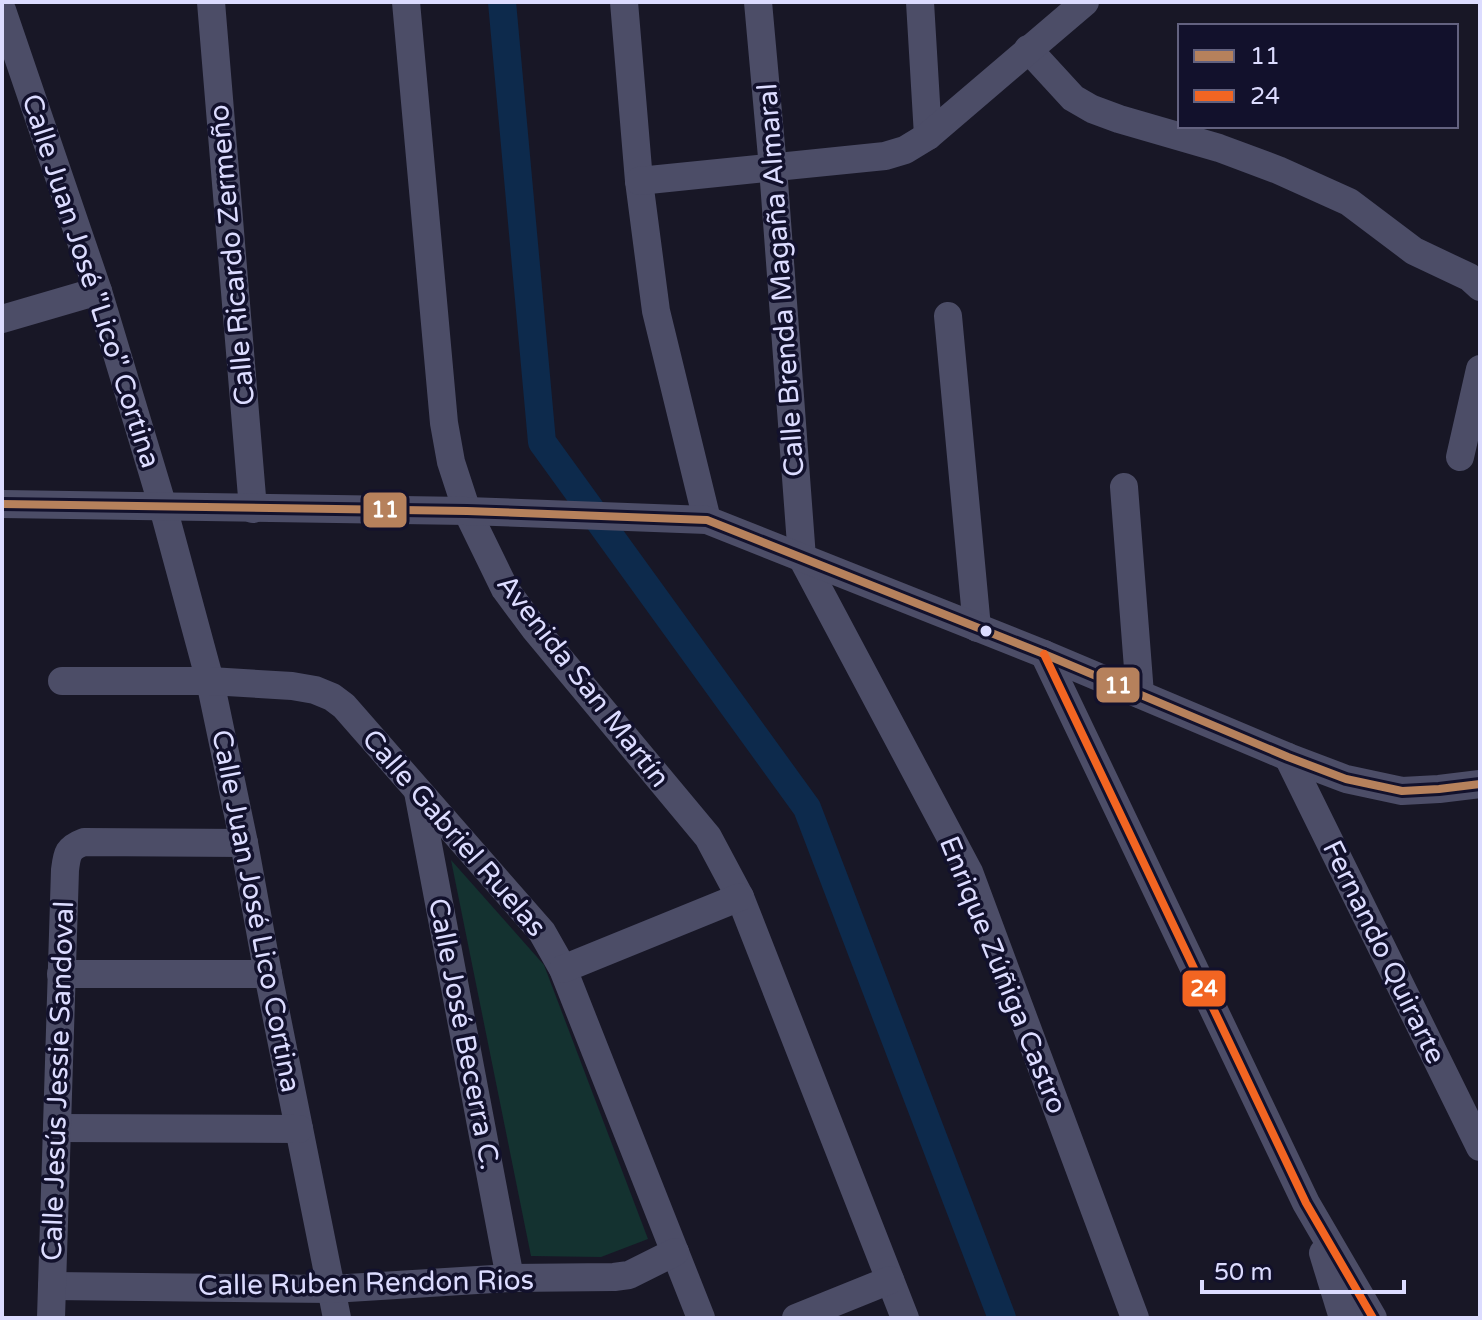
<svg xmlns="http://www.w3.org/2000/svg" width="1482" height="1320" font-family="'Varela Round',sans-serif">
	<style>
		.green { fill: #143230 }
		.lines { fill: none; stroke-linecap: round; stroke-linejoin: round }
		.canal { stroke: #0d2a4c; stroke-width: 28 }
		.minor { stroke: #4c4d67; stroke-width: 28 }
		.bus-1-casing { stroke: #12112c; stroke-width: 14 }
		.bus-2-casing { stroke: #12112c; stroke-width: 14 }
		.bus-1 { stroke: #b6815c; stroke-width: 8 }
		.bus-2 { stroke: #f26522; stroke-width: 8 }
		.bus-dot { fill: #dcdcff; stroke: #12112c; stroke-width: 3 }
		.labels { text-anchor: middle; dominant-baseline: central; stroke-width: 7; stroke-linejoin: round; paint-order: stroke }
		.street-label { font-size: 28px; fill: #dcdcff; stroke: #12112c }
		.line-badge { stroke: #12112c; stroke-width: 3 }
		.badge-label { font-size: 22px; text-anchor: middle; font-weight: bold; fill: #fff }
	</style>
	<rect width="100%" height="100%" fill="#181726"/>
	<polygon class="green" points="451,860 544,965 648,1239 601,1257 531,1256"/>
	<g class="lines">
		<polyline class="canal" points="502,2 542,442 807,808 1002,1318"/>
		<g class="minor">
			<polyline points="211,2 253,509"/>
			<polyline points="406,2 444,423 451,462 467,511 505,589 534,628 708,837 740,897 905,1318"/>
			<polyline points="624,2 639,181 656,311 707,520"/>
			<polyline points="758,2 773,168 802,558 969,872 1135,1318"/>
			<polyline points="920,2 928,136"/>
			<polyline points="2,10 98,291 163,507 210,681 244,843 268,974 337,1318"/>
			<polyline points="1028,49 1073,98 1092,109 1119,119 1219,148 1278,170 1349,202 1414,251 1469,277 1480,287"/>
			<polyline points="639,181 885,156 905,150 928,136 1085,2"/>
			<polyline points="948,316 977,628"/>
			<polyline points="2,319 98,291"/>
			<polyline points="1460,457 1480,369"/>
			<polyline points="1124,487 1140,694"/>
			<polyline points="2,504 467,511 707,520 1044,654 1288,757 1346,779 1402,791 1439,789 1480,784"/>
			<polyline points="1044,654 1306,1203 1373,1318"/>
			<polyline points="62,681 210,681 292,686 315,690 332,697 344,706 542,932 563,969 701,1318"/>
			<polyline points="1288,757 1480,1147"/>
			<polyline points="418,792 510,1278"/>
			<polyline points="563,969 740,897"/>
			<polyline points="61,974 268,974"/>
			<polyline points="57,1128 299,1129"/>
			<polyline points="1323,1253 1343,1318"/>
			<polyline points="52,1286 332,1289 510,1278 614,1277 629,1275 675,1252"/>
			<path d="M51,1318l14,-448c2,-17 3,-22 19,-28l160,1"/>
			<polyline points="796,1318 890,1280"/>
		</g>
		<g class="bus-1-casing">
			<polyline id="bus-1" points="2,504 467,511 707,520 1044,654 1288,757 1346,779 1402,791 1439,789 1480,784"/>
		</g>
		<g class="bus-2-casing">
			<polyline id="bus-2" points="1044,654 1306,1203 1373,1318"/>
		</g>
		<use href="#bus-1" class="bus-1"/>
		<use href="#bus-2" class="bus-2"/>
	</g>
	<circle class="bus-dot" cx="986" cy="631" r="7"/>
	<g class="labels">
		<g class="street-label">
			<text transform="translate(232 255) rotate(-95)">Calle Ricardo Zermeño</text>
			<text transform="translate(781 280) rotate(-94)">Calle Brenda Magaña Almaral</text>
			<text transform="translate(91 281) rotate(72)">Calle Juan José "Lico" Cortina</text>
			<text transform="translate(583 681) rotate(52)">Avenida San Martín</text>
			<text transform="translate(454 833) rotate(49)">Calle Gabriel Ruelas</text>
			<text transform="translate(256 911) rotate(79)">Calle Juan José Lico Cortina</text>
			<text transform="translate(1384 952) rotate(64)">Fernando Quirarte</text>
			<text transform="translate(1003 975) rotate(68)">Enrique Zúñiga Castro</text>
			<text transform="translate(464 1034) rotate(79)">Calle José Becerra C.</text>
			<text transform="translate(58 1081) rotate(-88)">Calle Jesús Jessie Sandoval</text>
			<text transform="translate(366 1283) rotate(-1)">Calle Ruben Rendon Rios</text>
		</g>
	</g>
	<g class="line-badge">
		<rect x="362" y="491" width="46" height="38" rx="8" fill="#b6815c"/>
		<rect x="1095" y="666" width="46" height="38" rx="8" fill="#b6815c"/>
		<rect x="1181" y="969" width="46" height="39" rx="8" fill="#f26522"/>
	</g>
	<g class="badge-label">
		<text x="385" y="517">11</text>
		<text x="1118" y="693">11</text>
		<text x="1204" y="996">24</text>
	</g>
	<rect width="1482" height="1320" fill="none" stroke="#dcdcff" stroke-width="8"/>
	<rect x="1178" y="24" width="280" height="104" fill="#12112c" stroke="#636280" stroke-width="2"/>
	<rect x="1194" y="50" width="40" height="12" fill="#b6815c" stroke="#636280" stroke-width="2"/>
	<text x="1250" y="64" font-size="24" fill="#dcdcff">11</text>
	<rect x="1194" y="90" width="40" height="12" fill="#f26522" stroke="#636280" stroke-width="2"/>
	<text x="1250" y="104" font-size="24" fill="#dcdcff">24</text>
	<path d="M1202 1280v12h202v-12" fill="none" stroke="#dcdcff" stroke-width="4"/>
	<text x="1214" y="1280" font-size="24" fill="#dcdcff" stroke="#12112c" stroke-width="6" paint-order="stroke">50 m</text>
</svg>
